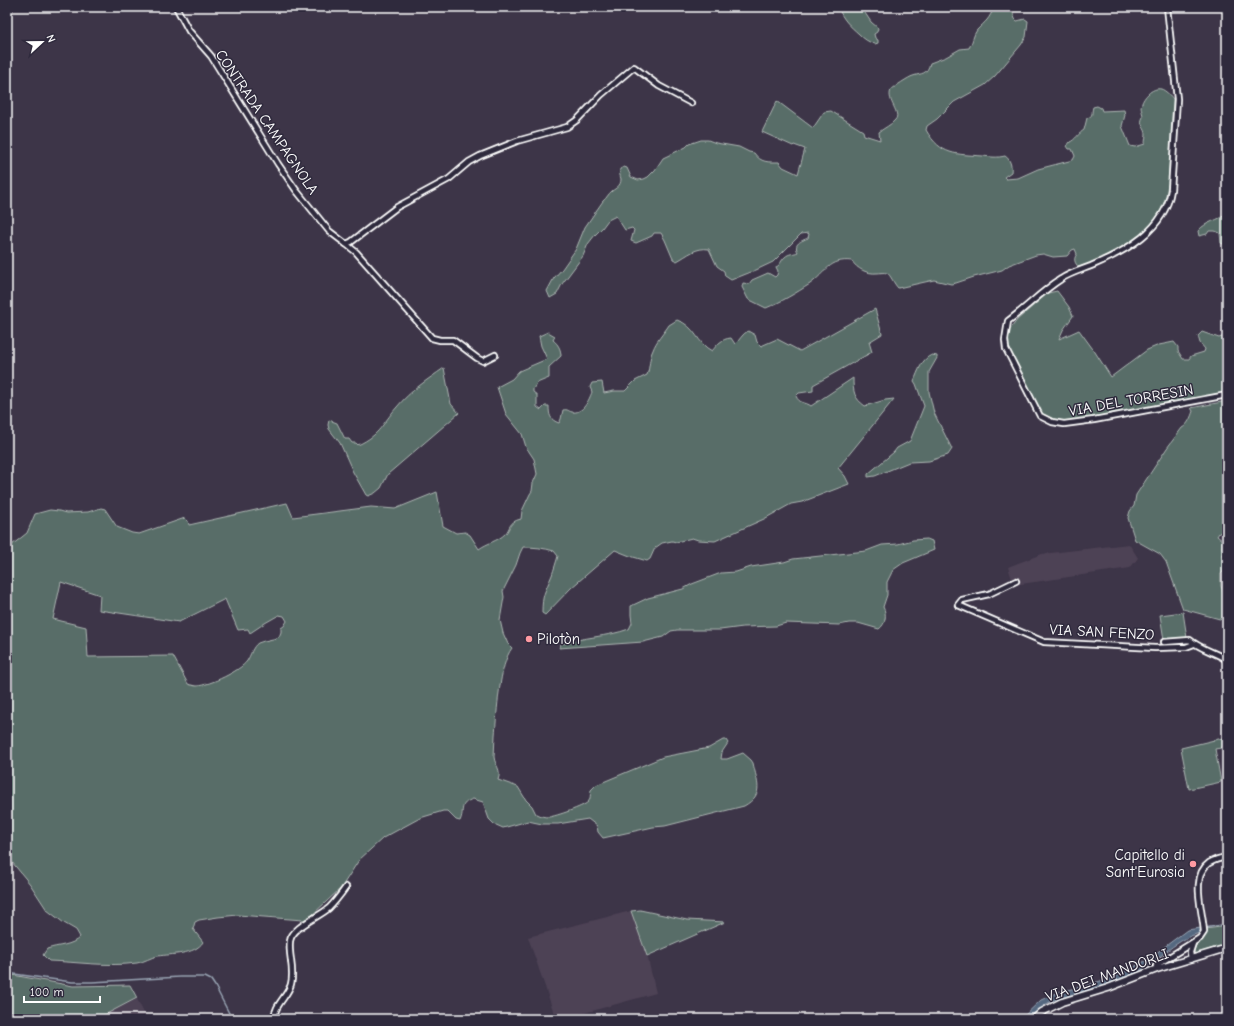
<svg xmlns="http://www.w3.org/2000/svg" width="1234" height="1026" font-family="'Comic Neue',sans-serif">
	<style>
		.built { fill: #4e4255 }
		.green { fill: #596d67; stroke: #acb6b3; fill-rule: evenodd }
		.water { fill: #546880; stroke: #98a4b3 }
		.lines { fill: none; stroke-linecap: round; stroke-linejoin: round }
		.stream { stroke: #98a4b3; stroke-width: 1.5 }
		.street-casing { stroke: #fff; stroke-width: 8 }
		.secondary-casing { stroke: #fff; stroke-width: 9 }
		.street { stroke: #2f2a3d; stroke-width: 4.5 }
		.secondary { stroke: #2f2a3d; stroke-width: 6 }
		.poi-dot { fill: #ff9aa2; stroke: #2f2a3d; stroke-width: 1.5 }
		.labels { text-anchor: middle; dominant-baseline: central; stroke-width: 3; stroke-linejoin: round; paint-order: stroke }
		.street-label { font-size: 15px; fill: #fff; stroke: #2f2a3d }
		.poi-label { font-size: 15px; fill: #fff; stroke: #2f2a3d; text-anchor: start }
	</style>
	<rect width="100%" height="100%" fill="#3d3548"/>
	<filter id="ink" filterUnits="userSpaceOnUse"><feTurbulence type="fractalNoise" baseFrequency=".025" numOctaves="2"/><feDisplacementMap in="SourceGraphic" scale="8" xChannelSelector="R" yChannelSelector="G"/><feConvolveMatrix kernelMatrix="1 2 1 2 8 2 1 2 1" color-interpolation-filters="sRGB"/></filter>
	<g filter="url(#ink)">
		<g class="built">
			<polygon points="1129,544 1138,558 1130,568 1014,585 1008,567 1042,554"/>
			<polygon points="631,911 648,959 656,993 563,1019 556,1019 528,937"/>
			<polygon points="137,999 147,1019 99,1018"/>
		</g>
		<g class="green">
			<path d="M838,7h23l10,15 7,6 -1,4 -3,2 1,4 3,2v3l-3,1c-7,-2 -11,-5 -16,-10 -10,-9 -16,-14 -21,-27z"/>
			<path d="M994,7h17l4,12 2,2 8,-2 3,2 -2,16 -5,8 -26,31 -10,9 -31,17 -17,17 -10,7 -1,4c15,26 30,24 57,26 8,1 14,2 22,0 5,3 7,10 6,16l-7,5 2,2 12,-1 20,-9 35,-9 2,-4 -3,-7h-3l-2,-3 3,-4c5,-2 9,-9 14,-12l3,-12c7,-2 4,-5 6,-11l4,-1 4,2 1,3 22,-1 1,5 -3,11 8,20 5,1 10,-3c0,-3 1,-8 1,-11 -2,-7 -7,-9 -3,-16 0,-4 -2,-7 -2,-10 1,-9 11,-20 20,-18 4,1 10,7 12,10l-5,85 -3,17 -4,10 -10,15 -16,14 -20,13 -34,16c-5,-4 -9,-9 -4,-15l-2,-5 -3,1 -5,6 -14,1 -10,-3 -7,1 -27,10 -7,5 -28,7 -18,6 -5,1 -17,-4 -36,8c-4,-4 -8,-14 -11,-15 -3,-1 -7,0 -10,0 -10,1 -20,-4 -25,-12 -23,-3 -26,12 -42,23 -14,9 -29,18 -44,24l-18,-9 -6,-12 1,-4 6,1 3,-4 16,-7 7,4 2,-2 1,-4 -2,-4c5,-2 5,-7 9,-10 4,-4 9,-3 13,-5 -5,-8 3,-11 10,-14l1,-4 -1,-1 -7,1 -28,28 -17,8 -25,10 -6,-4 -1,-5 -7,-5 -8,-17c-13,-2 -21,6 -32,12l-4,-2 -8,-19 -4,-7h-7l-2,3 -16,7 -5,-2 3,-11 -2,-2 -7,2 -9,-14 -8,4 -6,8 -7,7 -7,9 -5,12 -21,28 -5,10 -7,4 -3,-7 7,-13 8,-9 14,-20 9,-22 18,-26c4,-3 5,-7 9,-10 4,-3 9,-5 9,-12 -1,-4 -2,-5 -1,-10l4,-2 3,1 4,9 7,3 6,-1 4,-2 7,-7 8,-12 23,-11 3,-3 12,-4h7l8,3 23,4 10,5 5,1c7,10 14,9 25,9l4,5 15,7 7,-25 -11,-4 -1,1 -31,-14 15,-31 36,27 11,-16 7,-1 32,20 1,4 16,5 -1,-8c5,-4 12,-7 16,-12 7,-7 -9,-19 -4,-30 3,-3 18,-13 22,-14 9,-3 14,-1 17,-13l16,-6 14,-8 9,-1c4,-6 4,-13 8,-18 9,-9 12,-10 17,-23z"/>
			<path d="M1227,213v33l-6,-3 -1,-10 -5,-2h-6l-2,3 -8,2 -1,-5c8,-10 21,-10 29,-18z"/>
			<polygon points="1057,291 1069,307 1073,316 1063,330 1059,339 1079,330 1095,352 1111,377 1147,350 1159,345 1174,342 1178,347 1178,351 1183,359 1189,359 1191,356 1204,352 1205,349 1200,343 1198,336 1202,332 1219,338 1227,335 1227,392 1078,420 1065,421 1053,420 1041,415 1011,357 1007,344 1009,331 1017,320 1048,293"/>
			<path d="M875,309l7,25 -13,8 3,10 -59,33v6l-14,2 -3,3c3,8 10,6 15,10l42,-28c0,14 1,20 12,28l20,-6 9,-1 -56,69 7,8 4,8 -47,18 -11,2 -27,15 -49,22 -17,-1 -6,-2 -16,4 -4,-1 -10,2 -7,5 -5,11 -3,2 -17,-5 -15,-6 -44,38 -26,27 -3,-2c0,-19 3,-21 10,-38 2,-6 4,-12 6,-19l-4,-5c-10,-3 -20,-4 -31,-4l-3,6 -4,12 -13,26 1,6 -4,23 3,13 5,11 4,4c-13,17 -15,65 -17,87 0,7 -1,15 -1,22 1,9 8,12 4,23l20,7 8,13 6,6 4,8c4,2 8,3 13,3 7,-1 34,-10 39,-15 3,-3 2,-8 3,-12l5,-5 67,-28 36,-7 10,-2 14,-8h3l2,3 -6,9 -1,7h6l16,-6 8,7 2,3c4,20 12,31 -9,43l-79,20 -12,1 -50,11 -5,-6 -1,-6 -9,-7 -30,5h-16l-14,-3 -25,7 -9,-4 -5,-5 -6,-17 -10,-3c-15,5 -8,11 -13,22l-4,-1 -9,-9h-4l-23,7 -37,20 -24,22 -18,28 -30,28 -8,4 -65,-5 -20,2 -19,3 -4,2 -2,7 10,13c-8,13 -32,12 -45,14 -7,1 -14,6 -21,7 -29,4 -59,-1 -88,-2l-6,-6 4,-6c11,-4 25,-3 33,-12l-4,-7 -12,-7 -17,-13 -17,-26 -23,-28v-307l20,-16 8,-19 15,-4 9,1 7,2 22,-1 13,-4 4,1 12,18 15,6 7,1 46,-16 3,3 1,4 98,-22 6,14 78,-10 24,2 42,-17 6,34 13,7 9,-1 5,3 9,14c8,-6 19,-8 26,-15 6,-6 3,-12 16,-15l1,-8 8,-17 2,-3 1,-8 4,-9 -3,-15 -8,-12 -4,-13 -16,-20 -9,-27 15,-8 7,-8 28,-12 -6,-13 -2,-10 9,-4 7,4 -2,4c5,4 8,9 8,16l-12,11v11l-12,5 -4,6v3l4,3v12l4,3 4,-4h4c0,9 1,14 10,17l2,-4 2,-9c5,-1 5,1 9,2 11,2 17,-12 20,-20l-2,-5 2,-4 10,-1 2,11 10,-2h11l10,-10 12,-6c3,-8 2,-17 6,-25 3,-9 11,-17 16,-25l8,-5c19,6 20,24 35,31 6,-7 9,-12 19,-13l4,6c5,-4 7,-10 13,-13l7,4 2,7 4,4 16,-7 23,12zM61,582l39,13 -1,15 80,12 46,-23 13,31 10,-1 2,4 15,-10 14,-8 5,1 3,5 -3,5 -3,2v4l-2,5c-7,3 -14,3 -21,6 -6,4 -7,12 -11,18 -7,10 -37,24 -50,25 -2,0 -6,-1 -9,-2l-15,-28 -85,1 -2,-30 -33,-8z"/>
			<path d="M932,355l5,1v2l-8,14v20l5,21 18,36 -4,6 -3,1 -16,5 -20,1 -34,14 -7,1v-3l26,-22 3,-4 13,-7 14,-35 -8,-22 -2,-3c4,-9 8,-23 18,-26z"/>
			<path d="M444,368l7,36 8,9 -71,61 -7,14 -6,5 -7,3 -2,-1 -13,-23 -13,-29 -11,-14 -1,-4 1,-5 8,3 8,16h4l3,4h4l2,2c23,-11 23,-20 39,-38 13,-16 30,-27 47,-39z"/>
			<path d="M1227,401v128l-8,4 -2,3 6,5 -1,7 2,3 3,-1v4h-5v3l4,11 -5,6v12l3,7h3v28l-44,-12 -17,-47 -6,-8 -25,-14 -7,-22 2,-7 4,-5 2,-11 31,-47 15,-20c6,-3 9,-11 11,-17l-2,-3z"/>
			<path d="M927,539l5,2 2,9 -31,13 -10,7 -6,12v13l-4,12c4,7 3,17 -4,22l-21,-6h-9l-10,2 -53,-2 -10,3 -33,1 -23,3h-43l-6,1 -8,6 -20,5 -84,6 2,-4c22,-7 46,-7 68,-15l3,-6 -1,-8v-9l17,-8 35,-9 9,-5 29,-11 15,-1 15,-5 33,-5 9,-3 73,-8 16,-6 16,-1 15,-4z"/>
			<polygon points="1183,612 1187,638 1164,640 1160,615"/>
			<polygon points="1227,737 1227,747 1215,749 1221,782 1189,789 1181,748"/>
			<polygon points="640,910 687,920 725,922 647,956 631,911"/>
			<path d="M1227,926v18l-32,10 -1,-4c4,-10 10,-9 12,-21z"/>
			<polygon points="7,974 73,986 130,985 137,998 97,1019 14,1019 7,1004"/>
		</g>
		<path class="water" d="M1201,928l-2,5c-26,7 -44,32 -68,43 -13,5 -27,11 -41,15 -12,3 -26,5 -38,10 -12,5 -18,18 -31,18l20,-19 18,-8 29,-7 31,-10 28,-15 40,-30z"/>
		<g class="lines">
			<g class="stream">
				<polyline points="1205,928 1227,924"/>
				<polyline points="7,973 72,982 92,982 180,977 205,977 211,980 215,986 232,1019"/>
			</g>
			<g class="street-casing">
				<g id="street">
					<polyline points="176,7 189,31 211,56 278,164 296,190 329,231 346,244 351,242 397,207 449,179 469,162 480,156 517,141 567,127 577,120 601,95 634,67 659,86 691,103"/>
					<path d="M1167,7l10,92 -6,91c-6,40 -45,61 -80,76 -10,4 -21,7 -30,13 -19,12 -35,29 -53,42l-3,19 1,9 34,67 12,6 12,2 30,-4 133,-25"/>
					<polyline points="7,11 10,7"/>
					<polyline points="346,244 356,252 432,338 440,340 453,340 477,358 483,361 495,355"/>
					<polyline points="1016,581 989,594 962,600 958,605 1044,642 1155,648 1186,647 1194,644"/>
					<path d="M1164,642l26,-2c10,9 25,12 37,20"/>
					<polyline points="1191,959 1190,952 1193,943"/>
					<path d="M1157,969l-1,-3 2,-2 42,-26 4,-6c-1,-20 -14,-56 5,-69 5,-3 12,-5 18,-6"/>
					<path d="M274,1019c0,-14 14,-23 17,-35 4,-15 -3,-29 -1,-43 2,-14 29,-24 39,-33 6,-6 12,-14 17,-21"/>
				</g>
			</g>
			<g class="secondary-casing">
				<polyline id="secondary" points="1034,1019 1042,1012 1062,1002 1108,988 1157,969 1227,948"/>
			</g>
			<use href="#street" class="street"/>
			<use href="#secondary" class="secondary"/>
		</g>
	</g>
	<g class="poi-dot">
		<circle cx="529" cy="639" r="4"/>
		<circle cx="1193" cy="864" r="4"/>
	</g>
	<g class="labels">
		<g class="street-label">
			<text transform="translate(267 122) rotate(56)">CONTRADA CAMPAGNOLA</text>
			<text transform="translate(1131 400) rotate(-10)">VIA DEL TORRESIN</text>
			<text transform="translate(1102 632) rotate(3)">VIA SAN FENZO</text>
			<text transform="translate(1107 975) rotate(-20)">VIA DEI MANDORLI</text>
		</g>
		<g class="poi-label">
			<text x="537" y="639">Pilotòn</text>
			<text x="1185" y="855" text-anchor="end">Capitello di<tspan x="1185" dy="17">Sant'Eurosia</tspan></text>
		</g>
	</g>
	<rect width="1234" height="1026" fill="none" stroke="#2f2a3d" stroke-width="24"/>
	<rect x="12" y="12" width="1210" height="1002" fill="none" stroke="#fff" stroke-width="1.5" filter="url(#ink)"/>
	<g transform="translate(42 42) rotate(68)" stroke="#2f2a3d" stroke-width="3" paint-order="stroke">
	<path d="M0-3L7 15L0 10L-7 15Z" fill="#ffffff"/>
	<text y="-6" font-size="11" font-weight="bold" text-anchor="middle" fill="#ffffff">N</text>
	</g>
	<path d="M24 996v6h76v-6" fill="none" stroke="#ffffff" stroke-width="2"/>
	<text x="30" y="996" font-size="12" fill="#ffffff" stroke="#2f2a3d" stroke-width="3" paint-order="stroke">100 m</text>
</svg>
